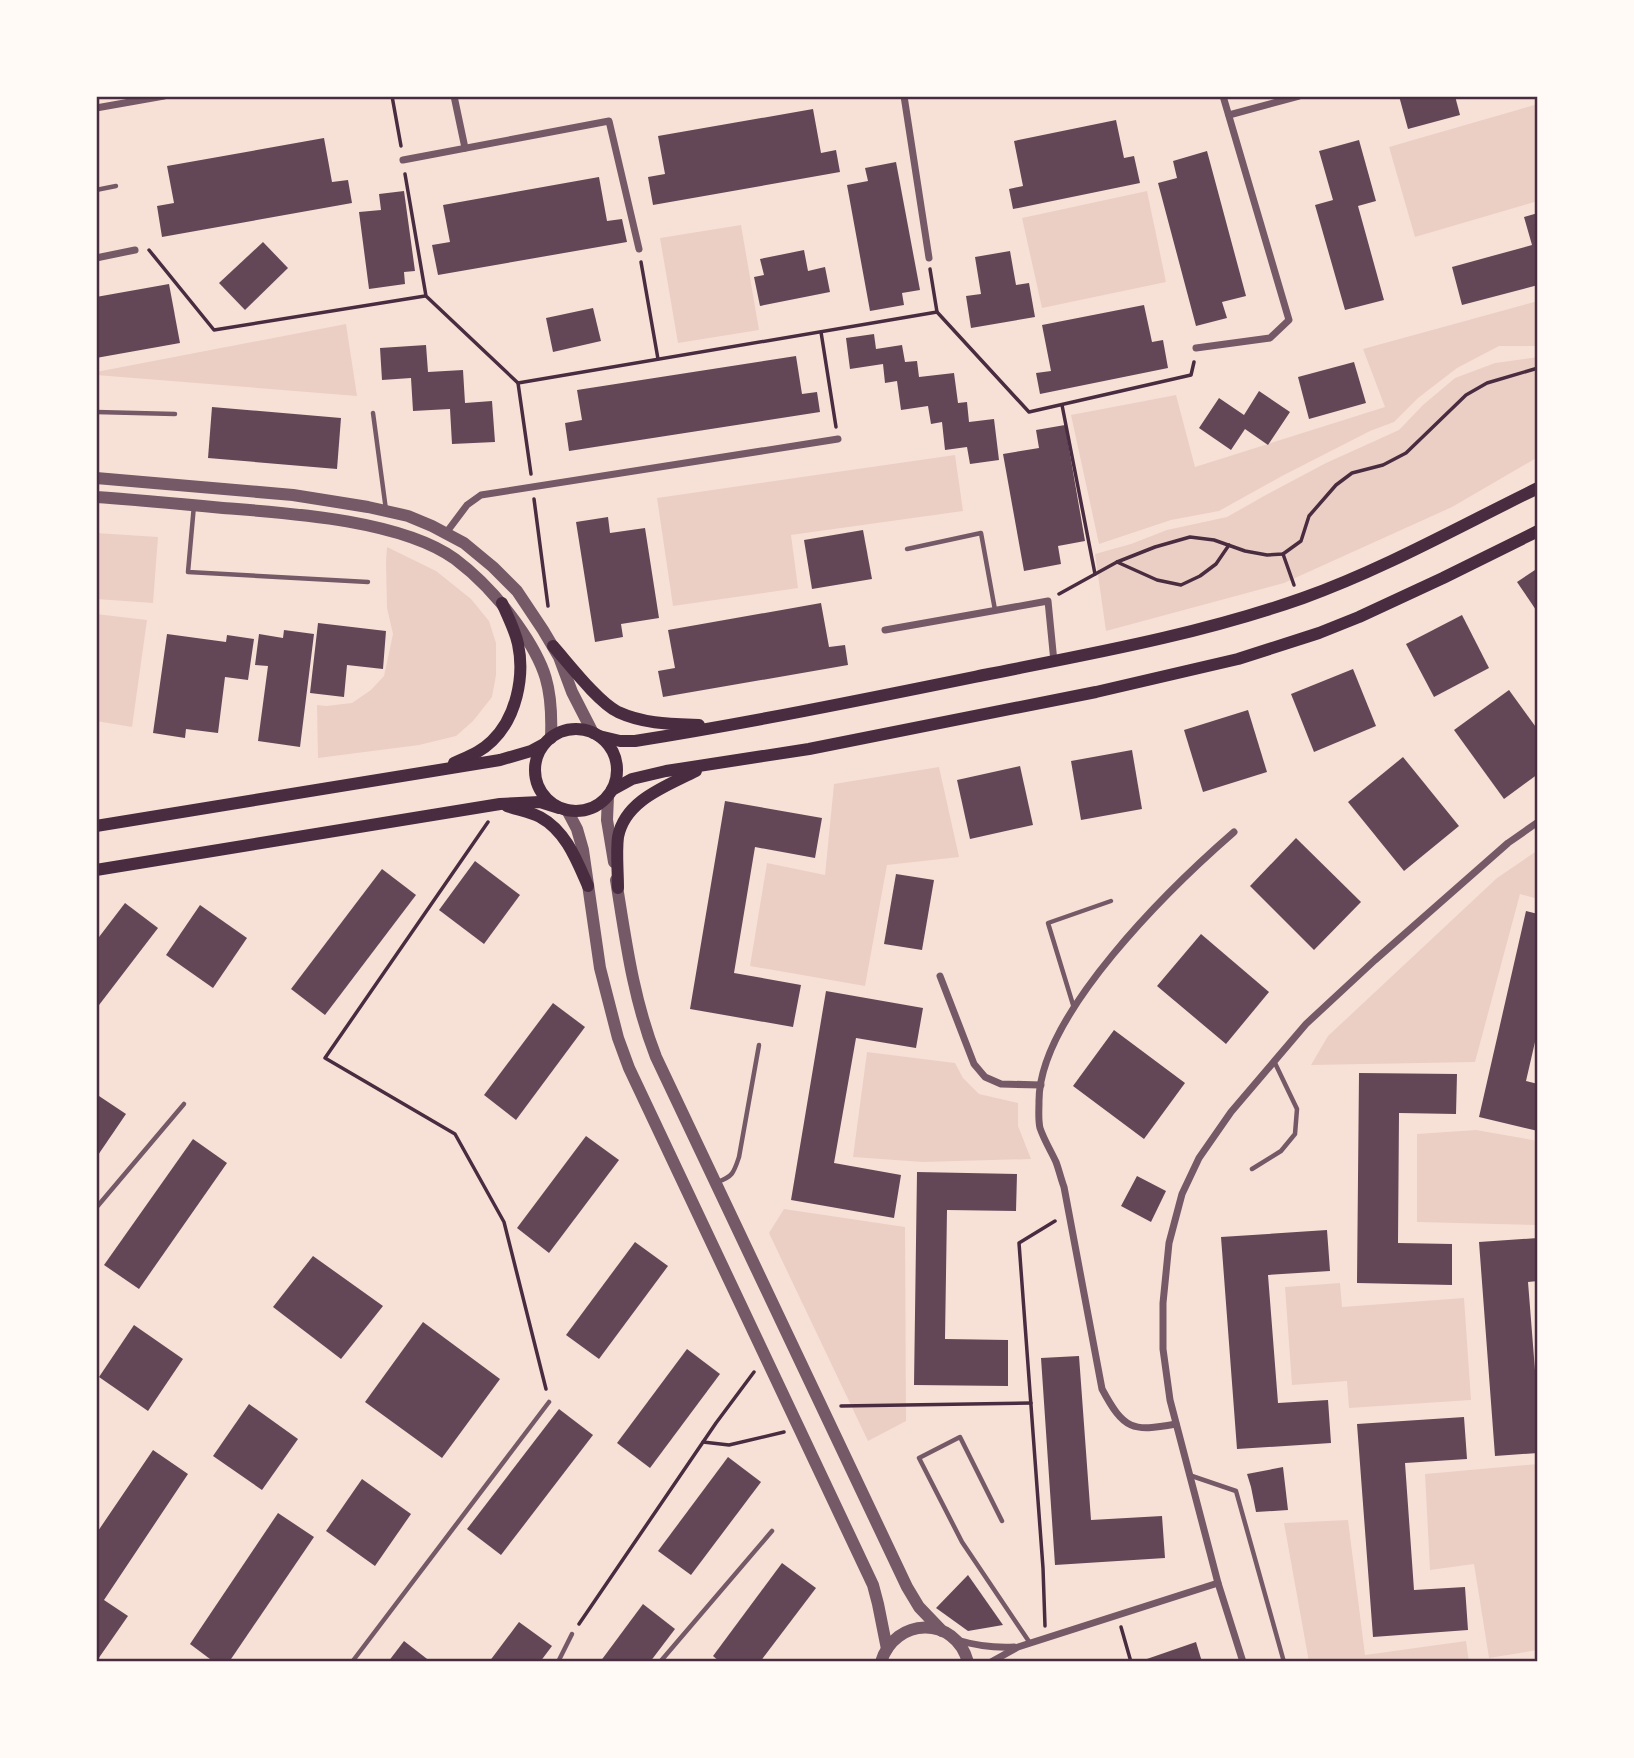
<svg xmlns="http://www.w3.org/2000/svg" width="1634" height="1758" font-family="Commissioner,sans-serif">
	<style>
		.green { fill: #ebcfc5 }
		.building { fill: #644757 }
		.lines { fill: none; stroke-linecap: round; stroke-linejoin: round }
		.path { stroke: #4a2c40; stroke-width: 3.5 }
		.service { stroke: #755966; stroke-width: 4.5 }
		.minor { stroke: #755966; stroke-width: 7 }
		.tertiary { stroke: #755966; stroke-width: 12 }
		.secondary { stroke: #4a2c40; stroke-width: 12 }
		.neatline { fill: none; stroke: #4a2c40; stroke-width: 2.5 }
	</style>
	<rect width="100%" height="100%" fill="#f7e1d7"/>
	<g class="green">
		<polygon points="1538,104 1538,201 1415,237 1389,147"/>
		<polygon points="1147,191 1166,282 1042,308 1022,218"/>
		<polygon points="741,225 759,330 678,343 660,238"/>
		<polygon points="1538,301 1538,346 1499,346 1457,368 1418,398 1394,422 1370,431 1282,476 1219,511 1171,520 1099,544 1071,415 1176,395 1195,467 1385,407 1363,349"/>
		<polygon points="346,324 357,396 96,375 96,372"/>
		<polygon points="1538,357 1538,457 1452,507 1284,583 1106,631 1095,554 1131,544 1167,530 1227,517 1264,496 1326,463 1399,430 1423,405 1455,378 1495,363"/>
		<polygon points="955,455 963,511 791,535 798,588 673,606 657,498"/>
		<polygon points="96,533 158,537 153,603 96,599"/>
		<polygon points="387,547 436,571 471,599 489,621 496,643 496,675 492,697 473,721 456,736 419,745 318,758 317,705 326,706 352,703 371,690 384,676 393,634 387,608 386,562"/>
		<polygon points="96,614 147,620 132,727 96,721"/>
		<polygon points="939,767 959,857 887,865 865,986 750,966 767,863 825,875 834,784"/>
		<polygon points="1538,850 1538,899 1520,894 1475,1062 1311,1065 1328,1036 1497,878"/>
		<polygon points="867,1052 955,1063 963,1078 979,1094 1018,1103 1018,1126 1031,1159 923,1162 853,1157"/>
		<polygon points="1476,1130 1538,1141 1538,1225 1417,1222 1417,1134"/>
		<polygon points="784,1209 905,1227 906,1421 868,1441 769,1233"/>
		<polygon points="1340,1283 1342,1307 1464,1298 1471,1400 1349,1408 1347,1381 1292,1385 1285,1287"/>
		<polygon points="1538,1464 1538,1650 1489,1658 1474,1564 1430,1570 1425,1474"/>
		<polygon points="1348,1520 1365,1655 1466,1641 1469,1662 1309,1662 1284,1523"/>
	</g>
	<g class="building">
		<polygon points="1399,96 1455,96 1460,115 1408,129"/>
		<polygon points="813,109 821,153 836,150 840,172 653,205 648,177 665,174 658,136"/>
		<polygon points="1116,120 1124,158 1134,156 1140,183 1013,209 1009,189 1023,186 1014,141"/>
		<polygon points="324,138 332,182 348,180 352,203 162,237 157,206 174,203 167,166"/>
		<polygon points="1359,140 1376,201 1358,206 1384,300 1345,310 1315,205 1333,200 1319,151"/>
		<polygon points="1207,151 1246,296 1222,302 1227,318 1196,326 1158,183 1177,178 1173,161"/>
		<polygon points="896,162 920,290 902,293 904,305 870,311 847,185 868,181 865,168"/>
		<polygon points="599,177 607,221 622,219 627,242 438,275 432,245 450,242 443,205"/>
		<polygon points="404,191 415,271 404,272 405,284 369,289 359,212 381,210 379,194"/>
		<polygon points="1538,213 1538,285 1462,305 1452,267 1532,245 1524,217"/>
		<polygon points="263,242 288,268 245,310 219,283"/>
		<polygon points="804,250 808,271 825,267 830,292 760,306 754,277 764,275 760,259"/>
		<polygon points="1010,251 1016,285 1029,283 1035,317 971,328 966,296 981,294 975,257"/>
		<polygon points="169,284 180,343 96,358 96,297"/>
		<polygon points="1144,305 1152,342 1163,340 1168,368 1040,394 1036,373 1051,371 1042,325"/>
		<polygon points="593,308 601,341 553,352 546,318"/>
		<polygon points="874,334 876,349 902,345 905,362 917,361 919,377 954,373 958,403 967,402 969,422 994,419 999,460 970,464 967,447 945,450 942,422 931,424 928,406 901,410 897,381 885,383 883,364 850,369 846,338"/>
		<polygon points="426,345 428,372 463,370 465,403 492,401 495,442 452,444 450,409 413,411 411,378 382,380 380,348"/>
		<polygon points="796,356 802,394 817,392 820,412 569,451 565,423 582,420 577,390"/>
		<polygon points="1354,362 1366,403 1309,419 1298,377"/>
		<polygon points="1259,391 1290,412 1268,445 1245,429 1231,450 1199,428 1219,398 1244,415"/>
		<polygon points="212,407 341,418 337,469 208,458"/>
		<polygon points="1065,425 1085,541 1058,546 1061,564 1024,571 1003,454 1039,448 1036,430"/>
		<polygon points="608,517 610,533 645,528 659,618 621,624 623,637 595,642 576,522"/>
		<polygon points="863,530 872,579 812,589 804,540"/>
		<polygon points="1538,568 1538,613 1517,582"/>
		<polygon points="821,603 829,647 845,645 848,665 663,697 658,671 675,668 668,630"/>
		<polygon points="1462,615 1489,668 1434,697 1406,644"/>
		<polygon points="318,623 386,631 383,669 347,665 344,697 310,693"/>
		<polygon points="284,630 314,634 300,747 258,741 268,666 255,665 259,634 283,638"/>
		<polygon points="167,634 226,642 227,635 254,639 248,680 225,677 218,733 186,729 185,738 153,733"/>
		<polygon points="1353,669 1376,726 1314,752 1291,694"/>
		<polygon points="1509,690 1538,730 1538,774 1504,799 1454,730"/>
		<polygon points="1248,710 1267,772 1203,792 1184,730"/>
		<polygon points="1132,750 1142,809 1081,820 1071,761"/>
		<polygon points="1403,757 1459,826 1404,871 1348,802"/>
		<polygon points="1020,766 1033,825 970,839 957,780"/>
		<polygon points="725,801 822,818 815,858 755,847 734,973 801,985 793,1027 690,1009"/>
		<polygon points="1296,838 1361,902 1314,950 1250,886"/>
		<polygon points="475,861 520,895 484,944 439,910"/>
		<polygon points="382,869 416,895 325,1015 291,989"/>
		<polygon points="896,874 934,880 922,950 884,944"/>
		<polygon points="125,903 158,928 96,1009 96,941"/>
		<polygon points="200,905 247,938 213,988 166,955"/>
		<polygon points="1526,911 1538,914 1538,1029 1526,1081 1538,1084 1538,1131 1479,1117"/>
		<polygon points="1201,934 1269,992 1226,1044 1157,986"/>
		<polygon points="826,991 923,1008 916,1048 856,1038 834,1163 901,1175 894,1218 791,1200"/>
		<polygon points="553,1003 585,1027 516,1120 484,1095"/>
		<polygon points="1114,1030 1185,1083 1144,1139 1073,1086"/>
		<polygon points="1359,1073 1457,1074 1456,1114 1399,1113 1398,1243 1452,1244 1452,1285 1357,1283"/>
		<polygon points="96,1094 126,1114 96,1158"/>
		<polygon points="586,1136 619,1160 549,1253 517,1228"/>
		<polygon points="193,1139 227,1163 139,1289 104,1265"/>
		<polygon points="917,1172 1017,1174 1016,1211 947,1210 945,1339 1008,1340 1008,1386 914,1385"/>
		<polygon points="1137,1176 1166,1191 1151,1222 1121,1206"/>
		<polygon points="1327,1230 1330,1271 1268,1275 1278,1403 1328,1400 1331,1443 1237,1449 1221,1237"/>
		<polygon points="1538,1238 1538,1281 1528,1282 1538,1408 1538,1453 1495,1456 1479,1242"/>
		<polygon points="635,1242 668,1266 599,1359 566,1335"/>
		<polygon points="313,1256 383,1306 341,1359 273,1307"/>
		<polygon points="423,1322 500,1379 442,1458 365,1402"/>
		<polygon points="134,1325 183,1359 148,1411 99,1377"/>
		<polygon points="687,1349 720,1374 650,1468 617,1443"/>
		<polygon points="1079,1356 1091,1520 1162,1516 1165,1558 1055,1565 1041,1358"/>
		<polygon points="249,1404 298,1439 262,1490 213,1456"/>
		<polygon points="559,1409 593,1435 501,1555 467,1529"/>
		<polygon points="1464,1417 1467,1459 1405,1463 1414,1590 1465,1587 1468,1630 1373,1637 1357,1424"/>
		<polygon points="153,1450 188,1474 104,1600 128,1616 96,1662 96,1534"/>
		<polygon points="728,1457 761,1482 691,1575 658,1551"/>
		<polygon points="1283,1467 1288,1510 1256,1512 1251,1487 1247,1474"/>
		<polygon points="362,1479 411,1514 375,1566 326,1531"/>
		<polygon points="278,1513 314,1537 229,1662 214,1662 190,1644"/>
		<polygon points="782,1563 816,1588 760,1662 720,1662 713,1656"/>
		<polygon points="968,1575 1003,1625 968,1631 936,1608"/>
		<polygon points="643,1604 675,1629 650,1662 600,1662"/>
		<polygon points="519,1622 552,1646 540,1662 489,1662"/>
		<polygon points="404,1641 431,1662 388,1662"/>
		<polygon points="1196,1642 1202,1662 1141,1662 1141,1661"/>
	</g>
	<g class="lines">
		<g class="path">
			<polyline points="392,96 401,146"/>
			<polyline points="405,174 426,296 518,383 531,474"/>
			<polyline points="149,250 214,330 425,296"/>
			<polyline points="641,262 658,359"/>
			<polyline points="930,269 937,312"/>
			<polyline points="821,332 836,427"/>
			<polyline points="518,383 937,312 1029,412 1191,375 1194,362"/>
			<polyline points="1062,405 1095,574"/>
			<polyline points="534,499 548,606"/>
			<polyline points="1283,554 1294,585"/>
			<polyline points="1117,562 1157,580 1181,585 1200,576 1216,564 1229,545"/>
			<polyline points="1059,594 1117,562 1155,547 1190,537 1214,540 1245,551 1267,555 1283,554 1301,541 1309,516 1336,485 1352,473 1383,465 1406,453 1466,395 1487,383 1538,368"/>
			<polyline points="488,822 325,1058 455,1134 504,1222 546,1389"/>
			<polyline points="841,1406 1031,1403"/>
			<polyline points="703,1442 729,1445 784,1432"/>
			<polyline points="579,1624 716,1423 754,1372"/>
			<polyline points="1045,1626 1043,1568 1019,1243 1055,1221"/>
			<polyline points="1121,1627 1131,1662"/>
		</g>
		<g class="service">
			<polyline points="96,190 116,186"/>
			<polyline points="96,412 175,414"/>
			<polyline points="373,413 386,510"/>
			<polyline points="194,505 188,572 368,582"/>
			<polyline points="907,549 981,533 995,610"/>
			<polyline points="1074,1008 1048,923 1111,901"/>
			<polyline points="1252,1169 1281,1151 1295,1134 1297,1109 1274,1061"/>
			<path d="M717,1182c16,-5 17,-10 22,-25l20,-112"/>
			<polyline points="96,1208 184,1104"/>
			<polyline points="1189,1475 1236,1491 1284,1662"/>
			<polyline points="1002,1521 960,1437 919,1458 962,1542 1030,1643"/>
			<polyline points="352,1662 549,1402"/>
			<polyline points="558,1662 572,1634"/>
			<polyline points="660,1662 772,1531"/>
		</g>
		<g class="minor">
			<polyline points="454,96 465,148"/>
			<polyline points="904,96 929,258"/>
			<polyline points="96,108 164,96"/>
			<polyline points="1229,115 1299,96"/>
			<polyline points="403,160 609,121 639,249"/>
			<polyline points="96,258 135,250"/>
			<polyline points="1196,348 1270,338 1289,320 1223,96"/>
			<polyline points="446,533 467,505 481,495 838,439"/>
			<polyline points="885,630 1048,601 1054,662"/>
			<polyline points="940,976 974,1064 985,1077 1001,1084 1041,1085"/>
			<path d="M1176,1424c-44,8 -52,6 -74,-35l-38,-202c-3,-8 -5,-17 -8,-25 -5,-11 -12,-22 -16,-34 -2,-8 -1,-18 -1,-26 -1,-87 133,-216 195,-270"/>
			<path d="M957,1640c20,6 36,8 57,7"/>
			<polyline points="991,1662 1018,1647 1218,1583"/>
			<polyline points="1243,1662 1218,1583 1170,1400 1163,1349 1163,1303 1169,1243 1182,1194 1199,1158 1231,1112 1306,1024 1375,960 1508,843 1538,822"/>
		</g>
		<g class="tertiary">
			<polyline points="96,478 293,495 368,507 408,516 432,526 464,543 493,567 517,591 543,630 559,657 572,692 593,733"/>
			<path d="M96,497c43,3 85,7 127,11 66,5 178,12 232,51 24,18 45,41 62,65 29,41 36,64 34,114"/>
			<polyline points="608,796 607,820 614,862"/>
			<polyline points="567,810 577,829 583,850 600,968 618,1038 629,1068 873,1585 878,1604 887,1649"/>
			<path d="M616,880c10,62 17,118 40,177l251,530 12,20 23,24"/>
			<path d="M881,1662c14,-45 74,-47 87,0"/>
		</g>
		<g class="secondary">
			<path d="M553,646c16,18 45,56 65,66 26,12 53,12 81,13"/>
			<circle cx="576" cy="770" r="41"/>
			<path d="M599,736l21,5h15c119,-19 236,-43 354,-67 106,-21 212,-40 314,-76 81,-29 157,-72 235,-110"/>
			<path d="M454,763c13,-6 27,-11 38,-22 24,-23 33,-64 26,-97 -3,-14 -10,-27 -16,-41"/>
			<polyline points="612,790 632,779 666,771 809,749 1096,692 1238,659 1319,633 1359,617 1443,578 1538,531"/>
			<path d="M507,806c11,4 23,6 33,11 26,14 37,44 48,69"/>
			<polyline points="96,826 500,760 531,751 544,744"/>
			<polyline points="96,870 500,804 540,802 559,808"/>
			<path d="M618,888c0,-16 -2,-36 0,-51 7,-37 49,-51 78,-66"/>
		</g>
	</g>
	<rect width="1634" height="1758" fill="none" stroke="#fffaf5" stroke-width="196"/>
	<rect x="98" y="98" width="1438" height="1562" class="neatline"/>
</svg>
